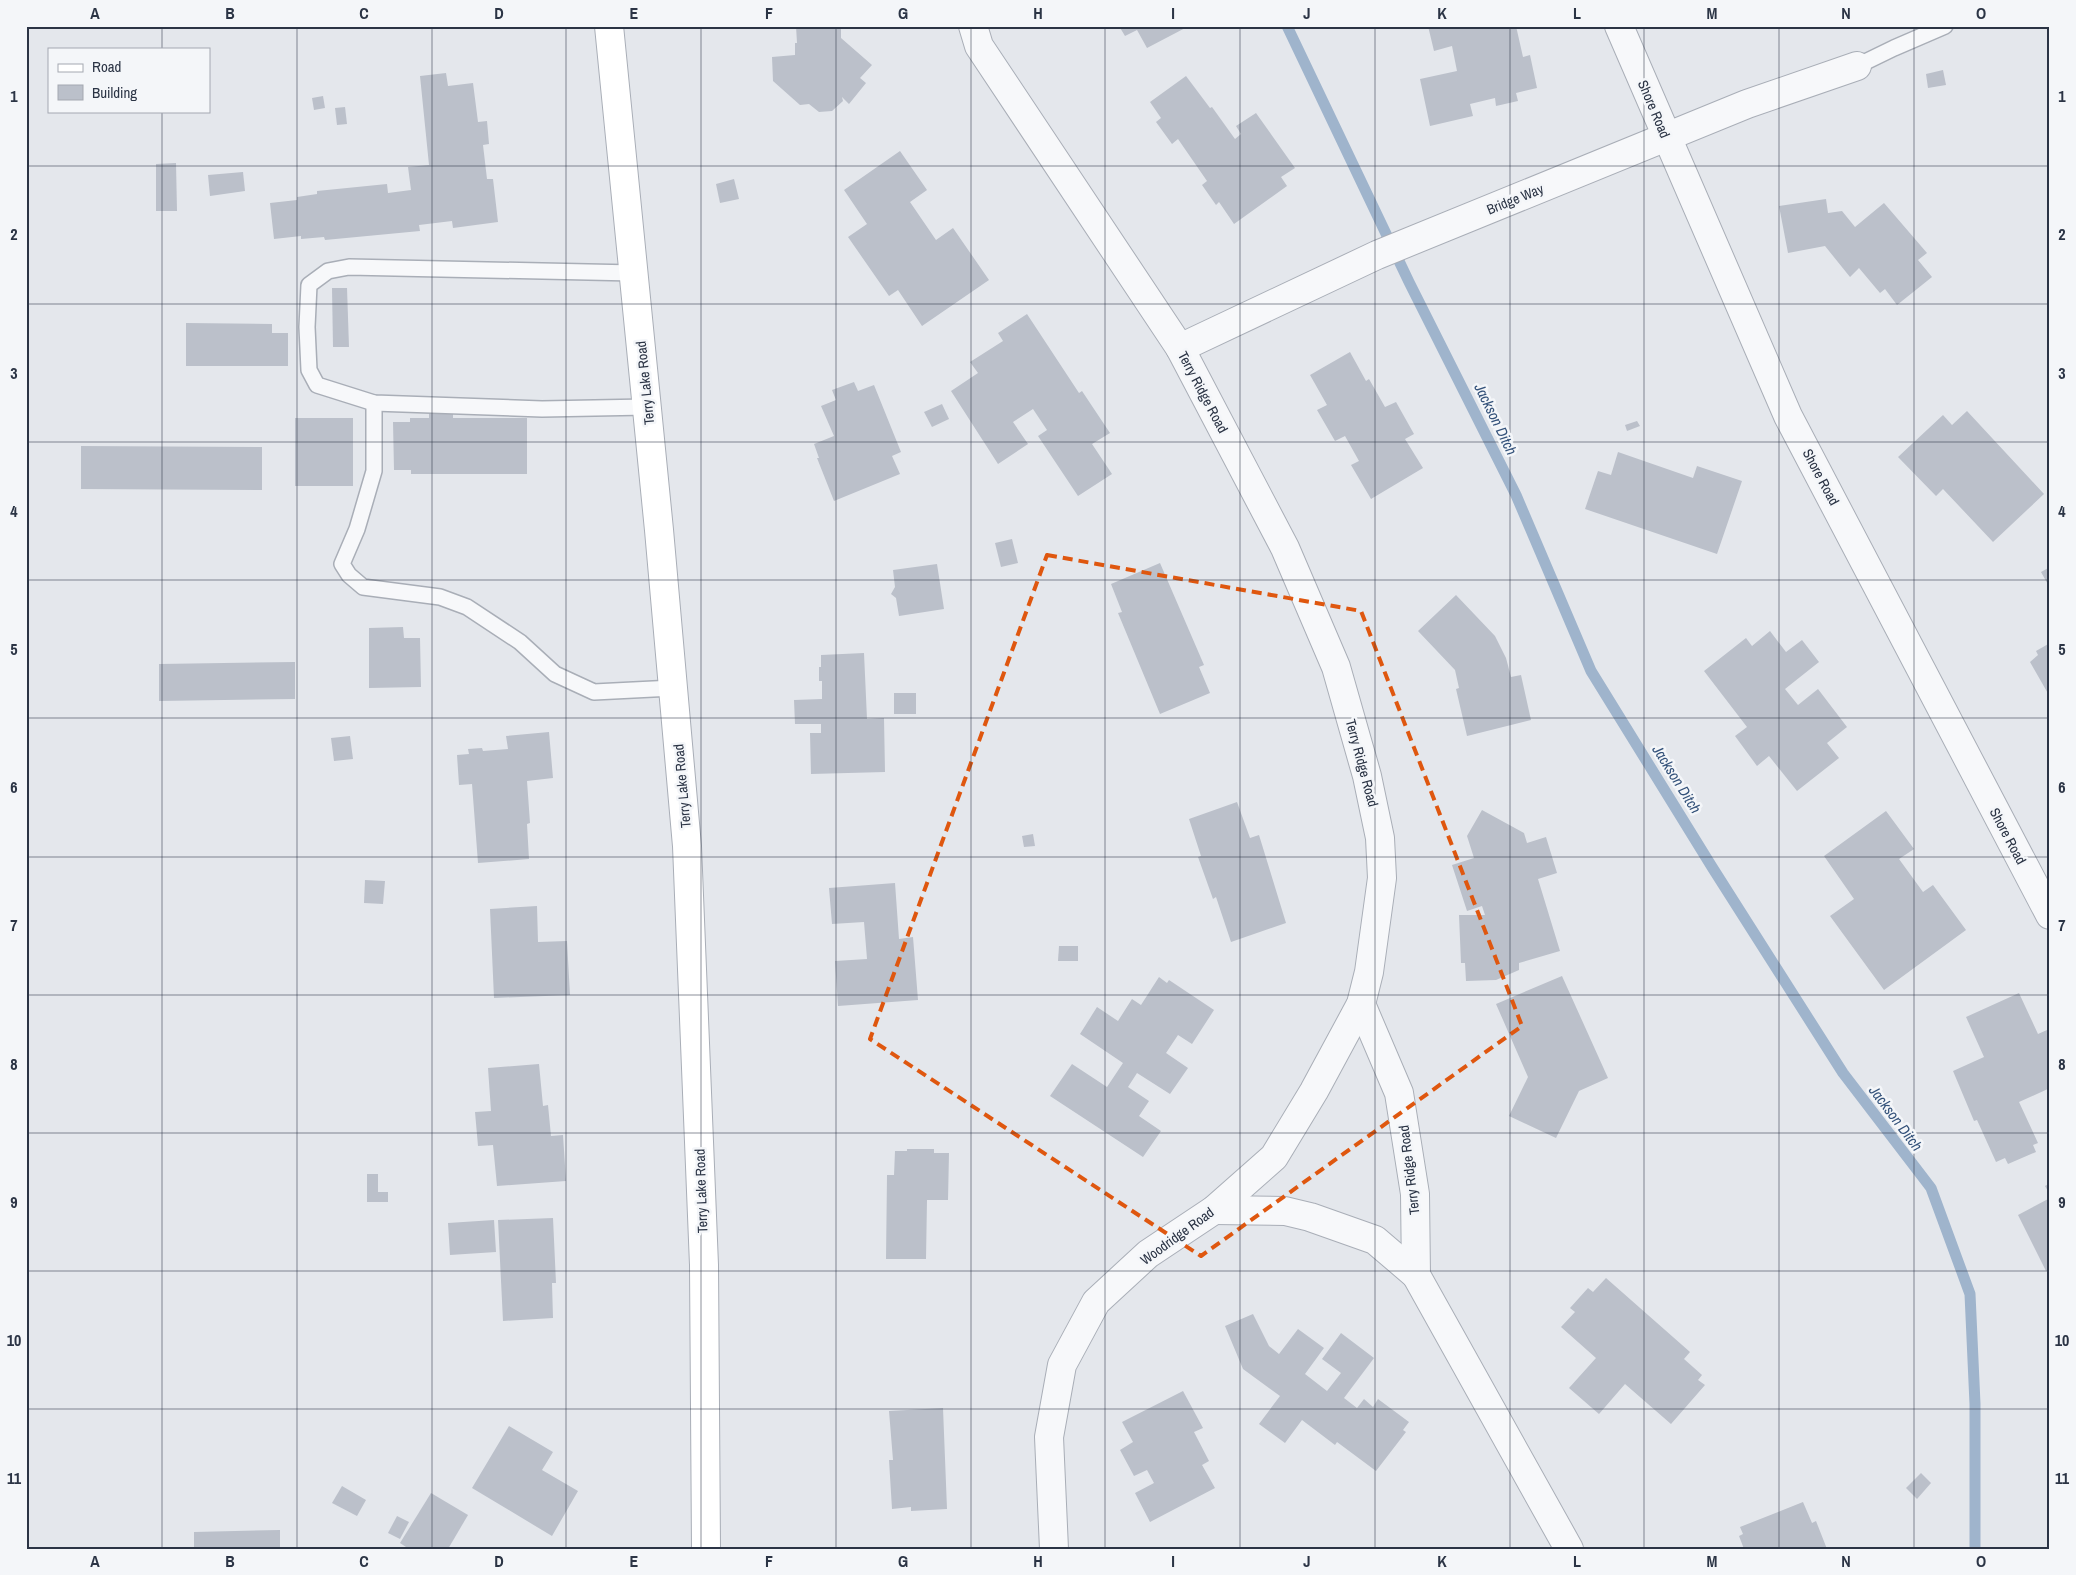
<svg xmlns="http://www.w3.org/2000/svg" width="2076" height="1575" font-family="'Archivo Narrow',sans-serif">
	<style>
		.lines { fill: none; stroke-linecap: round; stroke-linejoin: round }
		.stream { stroke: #9fb4cc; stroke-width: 11 }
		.building { fill: #bbc0ca }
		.service-casing { stroke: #a9aeb7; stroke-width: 18 }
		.minor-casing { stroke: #a9aeb7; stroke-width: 30 }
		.secondary-casing { stroke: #a9aeb7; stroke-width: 30 }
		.service { stroke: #f7f8fa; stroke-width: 15 }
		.minor { stroke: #f7f8fa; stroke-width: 28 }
		.secondary { stroke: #fff; stroke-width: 28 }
		.marked { fill: none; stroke: #df570f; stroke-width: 4; stroke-dasharray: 10 6; stroke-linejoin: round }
		.grid { fill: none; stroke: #2b3445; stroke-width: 1; stroke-opacity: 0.55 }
		.labels { text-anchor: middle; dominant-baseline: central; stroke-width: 5; stroke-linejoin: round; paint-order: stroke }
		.street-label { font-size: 14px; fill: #2b3445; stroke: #f4f6f9 }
		.water-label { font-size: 15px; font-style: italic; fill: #34527a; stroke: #f4f6f9 }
		.neatline { fill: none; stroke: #2b3445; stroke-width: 2 }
		.grid-label { font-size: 16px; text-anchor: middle; font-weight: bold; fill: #2b3445 }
	</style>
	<rect width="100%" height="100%" fill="#e4e7ec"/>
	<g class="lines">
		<polyline class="stream" points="1287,26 1409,282 1516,495 1591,671 1712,867 1843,1073 1931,1188 1970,1294 1975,1404 1975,1549"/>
	</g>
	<g class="building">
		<polygon points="796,26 841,26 841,38 872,65 860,78 866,83 849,104 842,97 843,101 832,111 819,112 809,104 800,105 773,81 772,57 795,55 795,43 797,43"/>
		<polygon points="1119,26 1189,26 1147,48 1137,30 1125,36"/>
		<polygon points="1428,26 1516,26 1523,57 1530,55 1537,88 1516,93 1518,101 1496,106 1495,98 1470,104 1473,116 1430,126 1420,79 1457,71 1452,46 1434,51"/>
		<polygon points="1943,70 1946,85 1928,88 1926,74"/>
		<polygon points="446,73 448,86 473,83 478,122 487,121 489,144 483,145 487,179 493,179 498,222 453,228 452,221 419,225 420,231 325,240 324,237 301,239 301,236 274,239 270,203 297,200 297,197 317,194 317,191 387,184 388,193 411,190 408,167 429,165 420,76"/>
		<polygon points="1186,76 1210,108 1212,107 1235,139 1241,134 1236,126 1256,113 1295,168 1281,177 1287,186 1234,224 1219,202 1216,205 1202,185 1207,181 1178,139 1172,144 1156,122 1161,118 1150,102"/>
		<polygon points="323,96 325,108 314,110 312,98"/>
		<polygon points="345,107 347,124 337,125 335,108"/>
		<polygon points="900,151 927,190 910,202 936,240 953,228 989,280 922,326 898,290 889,296 848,237 867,224 844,190"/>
		<polygon points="176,163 177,211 156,211 156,164"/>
		<polygon points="243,172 245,191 210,196 208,175"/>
		<polygon points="734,179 739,199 720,203 716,184"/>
		<polygon points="1826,199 1828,213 1842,211 1855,227 1884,203 1927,253 1918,260 1932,277 1897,305 1885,289 1880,293 1859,268 1850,277 1825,246 1788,253 1779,206"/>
		<polygon points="332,288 347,288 349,347 333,347"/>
		<polygon points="1027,314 1079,393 1082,391 1110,433 1092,444 1112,474 1078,496 1038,436 1047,430 1033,409 1013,422 1028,444 998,464 951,391 978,373 970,362 1003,341 998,333"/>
		<polygon points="186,323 272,324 272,333 288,333 288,366 186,366"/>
		<polygon points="1350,352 1366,381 1369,379 1385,407 1396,402 1414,434 1405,439 1423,468 1371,499 1351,465 1359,461 1345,436 1335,441 1317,410 1327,405 1310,375"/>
		<polygon points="854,382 858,391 874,385 901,452 892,456 900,474 834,501 817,458 819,458 814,444 834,436 821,406 836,400 832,390"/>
		<polygon points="942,404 949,419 932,427 924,412"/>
		<polygon points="1967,411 2044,494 1993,542 1943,489 1936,496 1898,457 1943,415 1952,425"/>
		<polygon points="429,413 453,413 453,418 527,418 527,474 411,474 411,470 394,470 393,422 410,422 410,418 429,418"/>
		<rect x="295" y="418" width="58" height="68"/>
		<polygon points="1637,421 1640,426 1627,431 1625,425"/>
		<polygon points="81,446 262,447 262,490 81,489"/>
		<polygon points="1618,452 1693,478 1697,466 1742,481 1717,554 1585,509 1598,471 1611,475"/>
		<polygon points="1012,539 1018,563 1001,567 995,543"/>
		<polygon points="1160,563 1204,665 1199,667 1210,693 1160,714 1118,613 1122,612 1111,584"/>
		<polygon points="937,564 944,609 899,616 896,598 891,594 895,587 893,570"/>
		<polygon points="2050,567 2050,588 2041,572"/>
		<polygon points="1456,595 1495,636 1506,658 1511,677 1521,675 1531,720 1467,736 1456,689 1459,688 1455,670 1418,631"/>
		<polygon points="403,627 404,638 420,638 421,687 369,688 369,628"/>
		<polygon points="1770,631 1786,652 1802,640 1819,662 1785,689 1798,705 1818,689 1847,727 1827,743 1839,758 1797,791 1769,756 1757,766 1735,736 1747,727 1704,671 1746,638 1752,646"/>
		<polygon points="2050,643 2050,697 2030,662 2038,655 2036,651"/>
		<polygon points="864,653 867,719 884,718 885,772 811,774 810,733 821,733 821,724 795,724 794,700 822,699 822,681 819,681 819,667 821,667 821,655"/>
		<polygon points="295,662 295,699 159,701 159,664"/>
		<rect x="894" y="693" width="22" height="21"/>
		<polygon points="549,732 553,778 527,781 530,823 527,824 529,859 478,863 472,784 459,785 457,755 469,754 468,749 482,748 483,751 508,749 506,736"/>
		<polygon points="350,736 353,759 334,761 331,738"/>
		<polygon points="1237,802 1250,838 1259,835 1286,923 1231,942 1216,897 1213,899 1198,857 1201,856 1189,819"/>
		<polygon points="1482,810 1524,833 1527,843 1546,837 1557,873 1538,879 1560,951 1519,963 1519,970 1496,980 1466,981 1465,963 1461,963 1459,915 1485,915 1482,906 1467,911 1452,865 1474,858 1467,836"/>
		<polygon points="1886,811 1914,849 1899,859 1923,892 1933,885 1966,930 1884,990 1830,916 1854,899 1824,856"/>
		<polygon points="1033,834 1035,846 1024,847 1022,836"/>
		<polygon points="365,880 385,881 383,904 364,903"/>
		<polygon points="895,883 899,939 913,937 918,1000 838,1006 835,961 867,959 864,922 832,924 829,888"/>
		<polygon points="537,906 538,942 567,941 570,995 494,998 490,909"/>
		<polygon points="1059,946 1078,946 1078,961 1058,961"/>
		<polygon points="1562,976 1608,1078 1579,1091 1556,1138 1509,1116 1528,1077 1496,1004"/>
		<polygon points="1159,977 1167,983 1169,980 1214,1010 1192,1044 1178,1035 1166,1053 1188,1068 1170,1094 1137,1073 1128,1087 1149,1101 1139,1116 1161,1131 1143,1157 1050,1096 1072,1064 1107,1087 1123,1063 1080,1034 1097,1007 1118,1021 1132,999 1141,1005"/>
		<polygon points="2019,993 2038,1034 2047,1030 2050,1037 2050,1088 2019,1102 2038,1143 2033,1145 2036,1152 2008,1164 2005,1158 1996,1162 1977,1120 1974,1121 1953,1071 1984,1057 1966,1017"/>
		<polygon points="539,1064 543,1106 548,1105 551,1136 563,1135 566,1181 497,1186 493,1145 478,1146 475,1112 491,1111 488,1068"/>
		<polygon points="907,1149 934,1149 934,1153 949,1153 948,1200 927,1200 926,1259 886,1259 887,1175 894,1175 895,1151 907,1151"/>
		<polygon points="367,1174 378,1174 378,1192 388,1192 388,1202 367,1202"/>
		<polygon points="2050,1183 2050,1195 2045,1186"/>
		<polygon points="2050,1198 2050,1269 2046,1271 2018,1215"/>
		<polygon points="553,1218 556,1283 552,1283 553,1318 503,1321 498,1220"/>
		<polygon points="494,1220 496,1252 450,1255 448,1223"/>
		<polygon points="1606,1278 1690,1352 1684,1359 1702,1375 1698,1380 1705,1385 1671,1424 1625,1384 1599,1414 1569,1388 1596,1358 1561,1327 1575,1312 1570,1308 1588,1288 1593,1292"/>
		<polygon points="1253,1314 1269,1346 1279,1354 1298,1329 1324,1348 1305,1374 1327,1391 1341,1373 1322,1359 1341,1333 1374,1358 1344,1398 1357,1408 1364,1399 1373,1407 1378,1399 1409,1422 1403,1430 1406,1432 1376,1471 1337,1442 1335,1445 1302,1420 1285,1443 1259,1424 1280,1396 1243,1369 1225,1326"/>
		<polygon points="1183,1391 1203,1428 1194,1432 1209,1461 1202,1465 1215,1488 1150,1522 1135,1493 1154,1483 1147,1470 1134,1476 1120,1450 1133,1442 1122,1422"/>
		<polygon points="943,1408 947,1509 911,1511 911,1507 892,1509 889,1460 893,1460 889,1411"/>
		<polygon points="509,1426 553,1452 542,1470 578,1491 552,1536 472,1488"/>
		<polygon points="1921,1473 1931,1483 1917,1499 1906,1488"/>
		<polygon points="342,1486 366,1500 357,1516 332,1503"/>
		<polygon points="431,1493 468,1515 448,1549 409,1549 400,1543"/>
		<polygon points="1803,1502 1812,1523 1816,1521 1827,1549 1744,1549 1739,1536 1743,1534 1740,1527"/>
		<polygon points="397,1516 409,1522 400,1539 388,1533"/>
		<polygon points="280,1530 280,1549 194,1549 194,1532"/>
	</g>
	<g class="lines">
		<g class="service-casing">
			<g id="service">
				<polyline points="1857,66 1894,48 1945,26"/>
				<polyline points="634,273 349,267 328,271 309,285 307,327 309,370 317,385 374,403 542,409 647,407"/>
				<polyline points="374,403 374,471 357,529 342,564 349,575 363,587 440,597 467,607 520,642 555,674 594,692 673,688"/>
			</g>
		</g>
		<g class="minor-casing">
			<g id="minor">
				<polyline points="973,26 979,46 1180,348 1285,548 1336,667 1367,776 1380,838 1382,878 1369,972 1361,1004 1314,1091 1274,1157 1214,1210 1148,1254 1096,1302 1062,1365 1049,1437 1054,1549"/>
				<polyline points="1619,26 1788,416 2050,915"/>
				<polyline points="1180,348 1377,255 1747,104 1857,66"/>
				<polyline points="1361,1004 1399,1093 1415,1194 1416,1275 1569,1549"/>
				<polyline points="1214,1210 1285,1211 1310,1217 1375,1240 1416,1275"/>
			</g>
		</g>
		<g class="secondary-casing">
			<polyline id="secondary" points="609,26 659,530 687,846 704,1265 706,1549"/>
		</g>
		<use href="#service" class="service"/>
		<use href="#minor" class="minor"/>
		<use href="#secondary" class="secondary"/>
	</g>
	<path class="marked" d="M1047,555l314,56 161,415 -321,230 -331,-217z"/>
	<path class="grid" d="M162,26v23M297,26v1523M432,26v1523M566,26v1523M701,26v1523M836,26v1523M971,26v1523M1105,26v1523M1240,26v1523M1375,26v1523M1510,26v1523M1644,26v1523M1779,26v1523M1914,26v1523M162,111v1438M26,166h2024M26,304h2024M26,442h2024M26,580h2024M26,718h2024M26,857h2024M26,995h2024M26,1133h2024M26,1271h2024M26,1409h2024"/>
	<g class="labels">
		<g class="street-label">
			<text transform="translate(1654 109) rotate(67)">Shore Road</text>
			<text transform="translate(1515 199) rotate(-22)">Bridge Way</text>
			<text transform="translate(645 383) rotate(-96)">Terry Lake Road</text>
			<text transform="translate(1203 392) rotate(62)">Terry Ridge Road</text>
			<text transform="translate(1821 477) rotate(62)">Shore Road</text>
			<text transform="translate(1362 763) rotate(75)">Terry Ridge Road</text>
			<text transform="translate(682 786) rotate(-95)">Terry Lake Road</text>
			<text transform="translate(2008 836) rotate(62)">Shore Road</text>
			<text transform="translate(1409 1170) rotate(-97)">Terry Ridge Road</text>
			<text transform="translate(701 1191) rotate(-92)">Terry Lake Road</text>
			<text transform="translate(1177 1236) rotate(-36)">Woodridge Road</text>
		</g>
		<g class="water-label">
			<text transform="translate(1496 419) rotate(64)">Jackson Ditch</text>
			<text transform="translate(1677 779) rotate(58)">Jackson Ditch</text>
			<text transform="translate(1896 1118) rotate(53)">Jackson Ditch</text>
		</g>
	</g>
	<rect width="2076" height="1575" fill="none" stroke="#f4f6f9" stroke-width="55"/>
	<rect x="48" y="48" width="162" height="65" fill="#f4f6f9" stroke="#a4a8b1"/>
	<rect x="58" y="64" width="25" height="8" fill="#ffffff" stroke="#a4a8b1"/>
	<text x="92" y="72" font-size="15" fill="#2b3445">Road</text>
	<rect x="58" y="85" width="25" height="15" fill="#bbc0ca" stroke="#a4a8b1"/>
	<text x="92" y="98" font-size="15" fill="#2b3445">Building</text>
	<rect x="28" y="28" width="2020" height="1520" class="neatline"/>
	<g class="grid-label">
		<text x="95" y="19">A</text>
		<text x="230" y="19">B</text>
		<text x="364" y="19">C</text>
		<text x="499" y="19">D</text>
		<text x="634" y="19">E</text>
		<text x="769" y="19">F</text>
		<text x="903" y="19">G</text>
		<text x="1038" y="19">H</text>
		<text x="1173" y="19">I</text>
		<text x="1307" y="19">J</text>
		<text x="1442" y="19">K</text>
		<text x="1577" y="19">L</text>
		<text x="1712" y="19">M</text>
		<text x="1846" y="19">N</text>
		<text x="1981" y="19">O</text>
		<text x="14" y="102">1</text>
		<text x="2062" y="102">1</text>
		<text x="14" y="240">2</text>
		<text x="2062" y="240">2</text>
		<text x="14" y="379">3</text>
		<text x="2062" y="379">3</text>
		<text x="14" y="517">4</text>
		<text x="2062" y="517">4</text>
		<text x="14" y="655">5</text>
		<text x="2062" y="655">5</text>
		<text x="14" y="793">6</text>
		<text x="2062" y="793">6</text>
		<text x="14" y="931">7</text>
		<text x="2062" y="931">7</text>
		<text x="14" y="1070">8</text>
		<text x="2062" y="1070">8</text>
		<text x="14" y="1208">9</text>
		<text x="2062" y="1208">9</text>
		<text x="14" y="1346">10</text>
		<text x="2062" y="1346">10</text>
		<text x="14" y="1484">11</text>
		<text x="2062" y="1484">11</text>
		<text x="95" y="1567">A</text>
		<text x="230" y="1567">B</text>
		<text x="364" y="1567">C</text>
		<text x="499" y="1567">D</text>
		<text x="634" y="1567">E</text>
		<text x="769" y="1567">F</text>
		<text x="903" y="1567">G</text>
		<text x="1038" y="1567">H</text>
		<text x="1173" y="1567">I</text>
		<text x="1307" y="1567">J</text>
		<text x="1442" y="1567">K</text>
		<text x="1577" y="1567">L</text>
		<text x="1712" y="1567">M</text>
		<text x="1846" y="1567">N</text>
		<text x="1981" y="1567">O</text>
	</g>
</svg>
